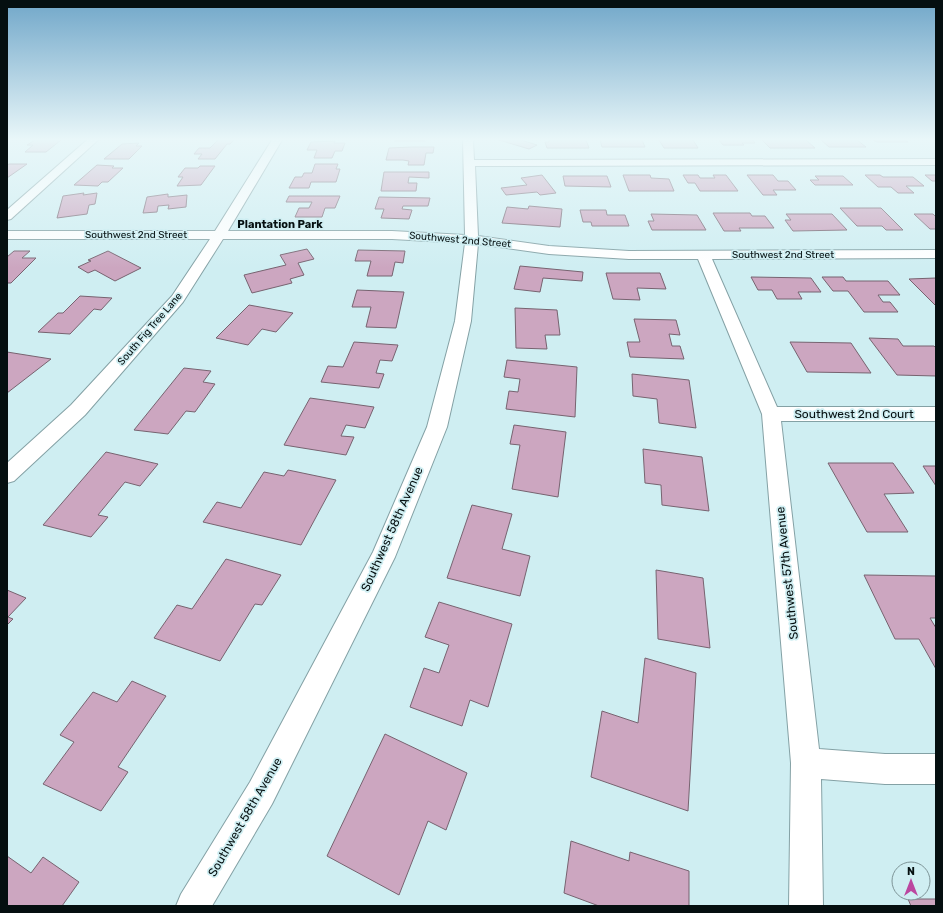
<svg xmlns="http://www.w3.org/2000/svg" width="943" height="913" font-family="Rubik,sans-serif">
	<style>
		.building { fill: #cca6c0; stroke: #776370 }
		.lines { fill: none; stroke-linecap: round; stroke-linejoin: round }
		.street-casing { stroke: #84a1a5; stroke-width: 2 }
		.street { fill: #fff; fill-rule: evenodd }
		.labels { text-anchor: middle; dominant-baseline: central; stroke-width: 3.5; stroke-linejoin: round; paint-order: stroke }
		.far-street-label { font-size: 10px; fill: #050f10; stroke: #cfeef2 }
		.far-neighbourhood-label { font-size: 11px; font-weight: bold; fill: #050f10; stroke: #cfeef2 }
		.street-label { font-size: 12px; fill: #050f10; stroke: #cfeef2 }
	</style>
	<rect width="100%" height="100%" fill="#cfeef2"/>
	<g class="building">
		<polygon points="35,140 61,140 46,152 25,152 33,145 27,145"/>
		<polygon points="218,140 234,140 230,144 227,144 215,159 198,159 202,154 194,154 199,148 210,148"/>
		<rect x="395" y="140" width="30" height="1"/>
		<polygon points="499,140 521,140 537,145 529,149"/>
		<polygon points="549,140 586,140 589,148 547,148 545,142 549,142"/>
		<polygon points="600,140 642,140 645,147 602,147"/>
		<polygon points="659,140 693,140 698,148 664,148"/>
		<polygon points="719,140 753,140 755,143 742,143 744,145 723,145"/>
		<polygon points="762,140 806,140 815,148 770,148"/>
		<polygon points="821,140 857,140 866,147 829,147"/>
		<polygon points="873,140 905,140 908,142 877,142"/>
		<polygon points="335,141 334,143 345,143 342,151 335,151 332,158 314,158 317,150 307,150 311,142"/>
		<polygon points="139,143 136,146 142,146 129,159 104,159 122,144"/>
		<polygon points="412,147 434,147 433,153 426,153 424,165 408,165 409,161 403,160 386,160 389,148"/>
		<polygon points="9,164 27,164 7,178 7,165"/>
		<polygon points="315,164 338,164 336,169 340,169 336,182 311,182 309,188 289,188 295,177 302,177 304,173 312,173"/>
		<polygon points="97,165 114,166 112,168 123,168 108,182 102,182 98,186 74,185"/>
		<polygon points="200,166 215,166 201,185 177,186 183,177 178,177 185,168 198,168"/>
		<polygon points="384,172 429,172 429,178 409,177 408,183 417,183 416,191 381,191"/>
		<polygon points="542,175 556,193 540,195 537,192 506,195 501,188 527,185 521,178"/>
		<polygon points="623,175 650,175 651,178 669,179 674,191 629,191"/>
		<polygon points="683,175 698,175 700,178 715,178 713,175 726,175 738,191 700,191 695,183 688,183"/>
		<polygon points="747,175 773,175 778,181 788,181 796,190 773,190 777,195 763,195"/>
		<polygon points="865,175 880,175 883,177 913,177 924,186 906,186 914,193 898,193 891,187 878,187"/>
		<polygon points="925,175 936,175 936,181 932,181"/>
		<polygon points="563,176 607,176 611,187 565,186"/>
		<polygon points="815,176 843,176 853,185 815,185 810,180 819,180"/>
		<polygon points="84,193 83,195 97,193 95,204 89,205 87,214 57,218 63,196"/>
		<polygon points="168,194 168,197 187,195 186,207 168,209 169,205 158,206 157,212 143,213 147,197"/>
		<polygon points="289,196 340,196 335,208 325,208 322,217 295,217 299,208 309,208 312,202 286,202"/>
		<polygon points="379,197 430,198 428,206 403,206 402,209 412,210 409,219 381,218 384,209 375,209"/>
		<polygon points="529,206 562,209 560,227 502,223 507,207 528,209"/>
		<polygon points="840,208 881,208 903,230 886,230 882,226 857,226"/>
		<polygon points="580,210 606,210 607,215 625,215 629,226 592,226 591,222 583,222"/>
		<polygon points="713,213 750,213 752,216 765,216 774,228 739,228 741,231 724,231"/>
		<polygon points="651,214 697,215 706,230 652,230 648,221 654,221"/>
		<polygon points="786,214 832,214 847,230 793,231 785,220 791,220"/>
		<polygon points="914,214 933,214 936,217 936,229 930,229"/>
		<polygon points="307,249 314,259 298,263 304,275 290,279 292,283 252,293 244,275 286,265 280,255"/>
		<polygon points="358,250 405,251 403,263 395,262 392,276 367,276 371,261 355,261"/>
		<polygon points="14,251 30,251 22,258 36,258 11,283 7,283 7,257"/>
		<polygon points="108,251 141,268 115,281 95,270 88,273 78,267 91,261 88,260"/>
		<polygon points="520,266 583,272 582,281 543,278 540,292 514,289"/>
		<polygon points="606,273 660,273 666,289 637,288 640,300 613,299"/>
		<polygon points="751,277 811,278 821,292 798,292 802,299 777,299 772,290 758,290"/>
		<polygon points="822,277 843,277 846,281 888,281 900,295 878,295 883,302 890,302 898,312 864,312 848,291 833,291"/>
		<polygon points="936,278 936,306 909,279"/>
		<polygon points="357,290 404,292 396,328 366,327 371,307 352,307"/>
		<polygon points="80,296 112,298 101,310 94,309 70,334 38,332 58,313 63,313"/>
		<polygon points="249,305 293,313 276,332 262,329 248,345 216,338"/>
		<polygon points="515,308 557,310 560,335 545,335 547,349 516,348"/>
		<polygon points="634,319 676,320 680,335 669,334 672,346 680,346 684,359 630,357 627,342 640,342"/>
		<polygon points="869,338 898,339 903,346 934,346 936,348 936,376 897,375"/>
		<polygon points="354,342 398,345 392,361 380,360 376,373 384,374 379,388 321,382 328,366 343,367"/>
		<polygon points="790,342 851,343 871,373 807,372"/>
		<polygon points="7,352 51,359 7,393"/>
		<polygon points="507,360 577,367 575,417 506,409 509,391 518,392 520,379 504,377"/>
		<polygon points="184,368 211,371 203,382 215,384 195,412 186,411 168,434 134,430"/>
		<polygon points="632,374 689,380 696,428 659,423 657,399 633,396"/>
		<polygon points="310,398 374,407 365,428 346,425 341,436 354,437 346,455 284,445"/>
		<polygon points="514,425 566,432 558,497 512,489 520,445 510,444"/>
		<polygon points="643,449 702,457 709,511 662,505 661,485 645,483"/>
		<polygon points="106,452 158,464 140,486 125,482 98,515 108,517 91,537 43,525"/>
		<polygon points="828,463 893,463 914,493 884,494 908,532 867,532"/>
		<polygon points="923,466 936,466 936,486"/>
		<polygon points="288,470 336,480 301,545 203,522 217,502 241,508 264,472 284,476"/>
		<polygon points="472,505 512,514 502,549 530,556 520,596 447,578"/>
		<polygon points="226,559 281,575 262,605 255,604 220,661 154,638 177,605 192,609"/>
		<polygon points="656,570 703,578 710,648 658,639"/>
		<polygon points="864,575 936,576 936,618 930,618 936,628 936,669 919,639 895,639"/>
		<polygon points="7,590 26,598 8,617 13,619 7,625"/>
		<polygon points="439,602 512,624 488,707 470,700 462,726 410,707 424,668 439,673 449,645 425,637"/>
		<polygon points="645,658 696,673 688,811 591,777 602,711 638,723"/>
		<polygon points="132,681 166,696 118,767 128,772 101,811 43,784 74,742 60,735 93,692 117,702"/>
		<polygon points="385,734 467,773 446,830 428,821 399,895 327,856"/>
		<polygon points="571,841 629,861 630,852 689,871 689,906 599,906 564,893"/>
		<polygon points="7,856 31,873 43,857 79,882 62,906 7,906"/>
		<polygon points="908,899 936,899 936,906 911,906"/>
	</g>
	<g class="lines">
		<g class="street-casing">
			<g id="street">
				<polygon points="87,140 98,140 11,219 7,220 7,210"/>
				<polygon points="272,140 282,140 228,231 392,231 465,235 463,140 473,140 474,160 936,159 936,165 475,166 478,236 549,246 629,251 936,250 936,258 712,259 777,407 936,407 936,421 781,421 819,749 885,754 936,754 936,784 885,784 821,779 823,906 789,906 791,763 762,414 698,259 629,259 549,254 478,244 471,321 447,427 395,557 272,804 212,906 176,906 181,894 250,782 373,552 427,427 455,321 465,243 392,239 223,239 183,302 85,415 14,481 7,483 7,463 71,405 172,296 210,239 7,239 7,231 215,231"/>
			</g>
		</g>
		<use href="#street" class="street"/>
	</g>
	<linearGradient id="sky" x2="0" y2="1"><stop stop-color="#71a7c9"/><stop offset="0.52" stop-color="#e9f7f9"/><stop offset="1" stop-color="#e9f7f9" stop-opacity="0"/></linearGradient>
	<rect width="943" height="268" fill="url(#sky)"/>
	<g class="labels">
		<g class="far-street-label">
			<text x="136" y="235">Southwest 2nd Street</text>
			<text transform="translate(460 240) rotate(5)">Southwest 2nd Street</text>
			<text x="783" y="255">Southwest 2nd Street</text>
			<text transform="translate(150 329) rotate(-49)">South Fig Tree Lane</text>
		</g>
		<g class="far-neighbourhood-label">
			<text x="280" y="224">Plantation Park</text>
		</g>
		<g class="street-label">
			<text x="854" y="414">Southwest 2nd Court</text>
			<text transform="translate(392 529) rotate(-66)">Southwest 58th Avenue</text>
			<text transform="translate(787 573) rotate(-96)">Southwest 57th Avenue</text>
			<text transform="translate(245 817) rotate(-60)">Southwest 58th Avenue</text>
		</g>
	</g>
	<rect width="943" height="913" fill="none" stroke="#050f10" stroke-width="16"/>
	<g transform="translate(911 881)"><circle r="19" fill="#cfeef2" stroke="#7e9598"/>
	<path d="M0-3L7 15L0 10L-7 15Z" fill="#bb47a0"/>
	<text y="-6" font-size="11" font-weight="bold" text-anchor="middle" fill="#050f10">N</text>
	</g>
</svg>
